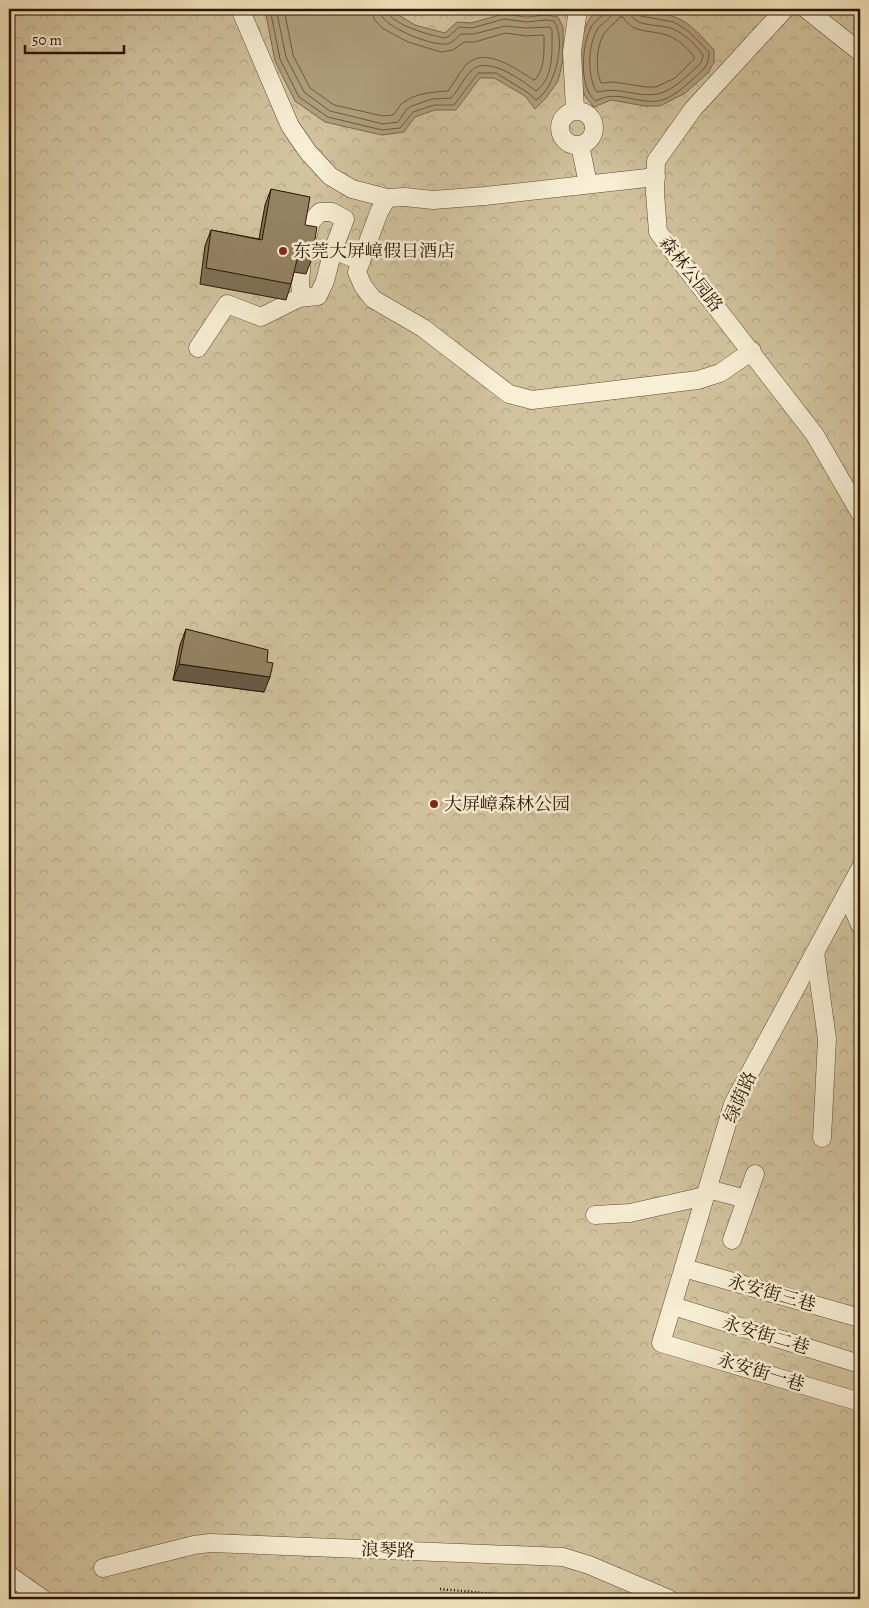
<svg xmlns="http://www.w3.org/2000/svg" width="869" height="1608" font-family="Alegreya,'Noto Serif SC',serif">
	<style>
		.park { fill: url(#park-crowns); stroke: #7e6c50 }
		.water { fill: #b09f7e; stroke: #7a674c }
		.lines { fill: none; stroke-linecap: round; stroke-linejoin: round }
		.shore { stroke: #6d5a3f; stroke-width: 1 }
		.minor-casing { stroke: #5d4930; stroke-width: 19 }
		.path { stroke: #2a1400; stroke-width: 2.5; stroke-dasharray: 1 2.5; stroke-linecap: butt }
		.minor { stroke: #f8efd5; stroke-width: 18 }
		.wall { fill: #7f7055; stroke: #2a1400 }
		.shaded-wall { fill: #685b45; stroke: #2a1400 }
		.building { fill: #948263; stroke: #2a1400 }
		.poi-dot { fill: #8f2418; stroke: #f8efd5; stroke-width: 2 }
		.labels { text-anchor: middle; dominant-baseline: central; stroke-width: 5; stroke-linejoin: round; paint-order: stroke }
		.poi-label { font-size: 18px; fill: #2a1400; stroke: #f8efd5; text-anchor: start }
		.street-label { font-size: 18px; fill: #2a1400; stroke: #f8efd5 }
	</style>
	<defs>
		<pattern id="park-crowns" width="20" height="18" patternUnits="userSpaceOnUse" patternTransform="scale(1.25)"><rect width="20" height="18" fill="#d2c39f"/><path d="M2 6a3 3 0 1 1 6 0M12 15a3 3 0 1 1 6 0" fill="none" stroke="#b4a787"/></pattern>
	</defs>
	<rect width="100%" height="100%" fill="#f5e7bf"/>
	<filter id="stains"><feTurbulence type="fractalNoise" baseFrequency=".004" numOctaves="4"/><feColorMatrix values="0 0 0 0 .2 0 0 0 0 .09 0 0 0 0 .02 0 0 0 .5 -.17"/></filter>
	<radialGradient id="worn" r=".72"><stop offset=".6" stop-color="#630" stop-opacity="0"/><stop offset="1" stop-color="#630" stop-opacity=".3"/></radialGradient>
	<rect class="park" x="9" y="9" width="851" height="1590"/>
	<g class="water">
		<polygon points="265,9 389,9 415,25 445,33 457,22 471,23 503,14 527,17 546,15 558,17 563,27 563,60 558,81 546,98 535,109 525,96 494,78 480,78 456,110 435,110 415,117 404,132 382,135 325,122 295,101 275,61"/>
		<path d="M609,9c18,0 50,2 66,8 16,6 28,21 39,33v12l-6,11 -23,20 -25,13h-15l-34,-6 -17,7c-5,-5 -9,-10 -11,-16 -7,-18 -5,-69 14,-79 4,-1 8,-2 12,-3z"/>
	</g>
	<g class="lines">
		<g class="shore">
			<path d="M270,9l10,50 19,38 29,20 54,13 18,-2 13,-16 21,-7h20l24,-32h18l31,19 9,8c19,-11 31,-60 18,-79l-8,-1 -19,2 -23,-3 -32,9 -13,-1 -11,10 -4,1c-14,-3 -56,-14 -58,-29"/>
			<path d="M276,9l10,48 18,35 26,19 53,13 15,-2 9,-13 5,-3 20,-7 19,-1c8,-8 13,-21 21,-28 16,-15 51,11 64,21 18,-13 16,-40 16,-61l-2,-3 -24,1 -21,-2 -31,8h-13c-5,4 -9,10 -16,10 -15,1 -51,-14 -61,-25 -3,-3 -4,-6 -4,-10"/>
			<path d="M284,9l9,46 17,33 24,17 49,11 10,-1c4,-4 6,-10 11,-13 12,-9 29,-10 44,-11 6,-8 11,-18 18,-26 19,-20 51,5 68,15l2,-1c9,-13 8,-27 8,-42l-1,-2 -17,1 -21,-3 -30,9h-11l-11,8 -12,2 -33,-10 -26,-14 -8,-9 -2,-10"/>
			<path d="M607,9l-2,5c-6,4 -10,7 -14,13 -9,18 -13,61 5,74 21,-12 40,3 62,0 13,-2 26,-14 36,-23 9,-7 15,-13 15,-26l-21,-21 -14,-9 -34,-6 -4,-3v-4"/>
			<path d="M613,9l-2,7c-4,6 -10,7 -14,14 -9,16 -10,44 -1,61l2,1c22,-6 39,6 59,2 12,-2 24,-12 33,-21 6,-5 13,-10 13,-18 -8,-11 -18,-21 -30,-26 -14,-6 -42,0 -44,-20"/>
			<path d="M620,17h3c10,18 30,12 46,19 10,4 18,12 25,20v3l-19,19 -19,9h-10l-32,-5 -13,1c-6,-13 -5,-40 5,-52 4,-5 10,-8 14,-14z"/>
		</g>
		<g class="minor-casing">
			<g id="minor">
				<polyline points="240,9 290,126 308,152 330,176 352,189 387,198 405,197 433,200 485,196 656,177"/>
				<polyline points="785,9 693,109 656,161 655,193 658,232 815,435 860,513"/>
				<polyline points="806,9 860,52"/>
				<polyline points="575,110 572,52 578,9"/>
				<circle cx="577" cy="128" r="17"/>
				<polyline points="580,145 588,184"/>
				<polyline points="387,198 379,212 357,272 363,286 373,299 423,328 509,394 532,400 698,380 720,373 752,351"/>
				<polyline points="307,297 301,293 300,282 302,259 311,222 320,212 332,212 345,219 333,250"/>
				<polyline points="198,348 227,304 261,317 299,298 318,296 325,281 333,250 361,261"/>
				<polyline points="860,869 733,1104 661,1343 860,1402"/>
				<polyline points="847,894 860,925"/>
				<polyline points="815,952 827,1039 822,1138"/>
				<polyline points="708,1189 746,1199"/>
				<polyline points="595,1215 630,1213 705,1196"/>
				<polyline points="732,1240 755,1174"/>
				<polyline points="684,1268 860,1318"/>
				<polyline points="673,1306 860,1364"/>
				<polyline points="103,1568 194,1545 210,1543 563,1557 589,1565 669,1599"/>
				<polyline points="9,1575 43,1599"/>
			</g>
		</g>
		<polyline class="path" points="440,1589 506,1595 524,1599"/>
		<use href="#minor" class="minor"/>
	</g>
	<g class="wall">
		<polygon points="271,189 305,225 312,258 306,274 294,272 291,284 286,300 200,284 205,246 211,230 259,239 265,205"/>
		<polygon points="186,629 264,692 173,680 180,645"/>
	</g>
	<polygon class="shaded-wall" points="179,664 270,677 264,692 173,680"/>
	<g class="building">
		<polygon points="271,189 310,197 305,225 317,227 312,258 298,256 291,284 206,268 211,230 262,240"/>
		<polygon points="186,629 268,650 267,662 273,663 270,677 179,664"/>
	</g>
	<g class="poi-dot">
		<circle cx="283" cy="251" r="5"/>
		<circle cx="434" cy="804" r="5"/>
	</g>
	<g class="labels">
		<g class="poi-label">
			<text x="293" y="251">东莞大屏嶂假日酒店</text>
			<text x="444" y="804">大屏嶂森林公园</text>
		</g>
		<g class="street-label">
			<text transform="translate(691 274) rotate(52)">森林公园路</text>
			<text transform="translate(740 1097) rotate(-66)">绿荫路</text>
			<text transform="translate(772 1293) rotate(16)">永安街三巷</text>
			<text transform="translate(766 1335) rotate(17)">永安街二巷</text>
			<text transform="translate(761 1372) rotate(17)">永安街一巷</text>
			<text transform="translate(388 1550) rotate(2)">浪琴路</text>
		</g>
	</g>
	<rect width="869" height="1608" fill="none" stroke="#f5e7bf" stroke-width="30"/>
	<rect x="10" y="10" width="849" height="1588" fill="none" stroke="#2a1400" stroke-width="2.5"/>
	<rect x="15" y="15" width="839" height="1578" fill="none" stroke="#2a1400"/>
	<path d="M25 45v8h99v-8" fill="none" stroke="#2a1400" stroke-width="2.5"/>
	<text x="32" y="45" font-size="15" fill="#2a1400" stroke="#f8efd5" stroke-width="4" paint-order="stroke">50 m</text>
	<rect width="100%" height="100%" filter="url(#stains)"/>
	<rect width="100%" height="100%" fill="url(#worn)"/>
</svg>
